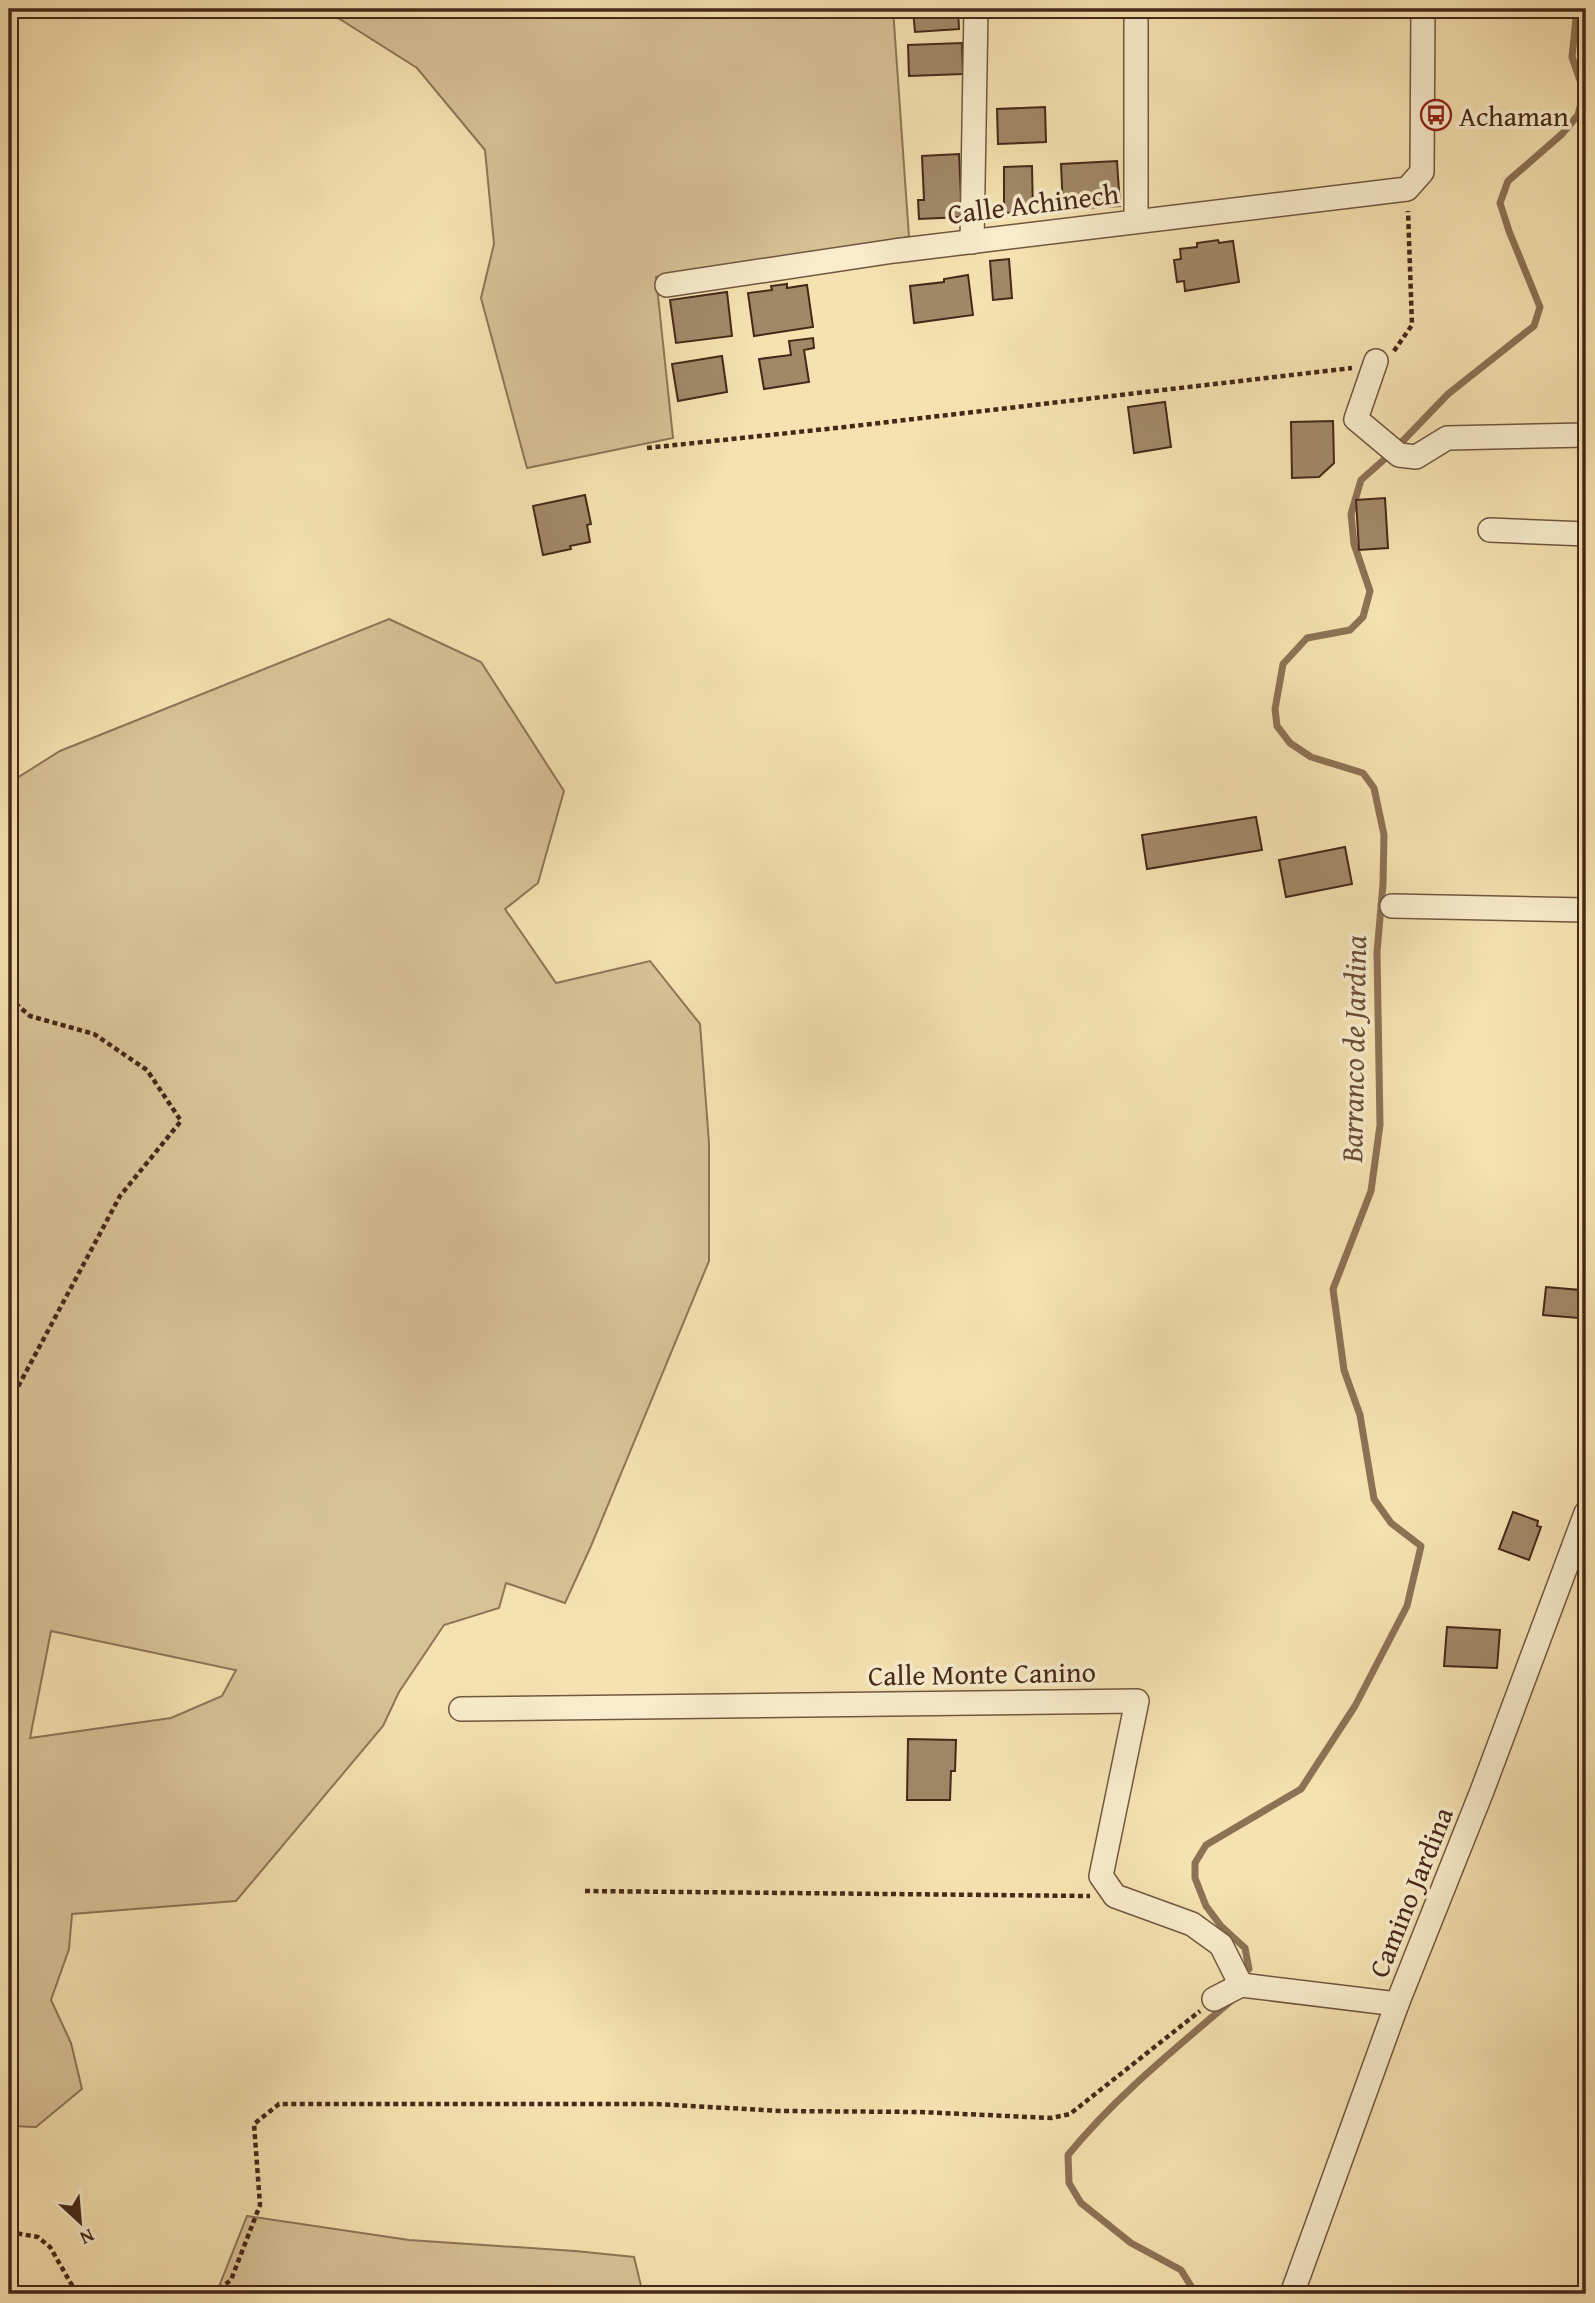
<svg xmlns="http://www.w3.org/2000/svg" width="1595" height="2303" font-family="'Gentium Book Plus',serif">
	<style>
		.green { fill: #d7c296; stroke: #8e7558; stroke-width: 2; fill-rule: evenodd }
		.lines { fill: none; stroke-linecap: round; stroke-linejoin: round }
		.stream { stroke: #8c7255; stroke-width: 7 }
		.building { fill: #a18968; stroke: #46281a; stroke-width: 2 }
		.street-casing { stroke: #725640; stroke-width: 26 }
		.path { stroke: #46281a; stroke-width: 4.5; stroke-dasharray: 5 3.5; stroke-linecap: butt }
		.street { stroke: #f8eccc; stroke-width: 23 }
		.labels { text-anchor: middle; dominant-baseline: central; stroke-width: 7; stroke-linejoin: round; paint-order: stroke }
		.poi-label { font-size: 28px; fill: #46281a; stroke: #f8eccc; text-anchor: start }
		.street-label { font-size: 28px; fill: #46281a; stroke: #f8eccc }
		.water-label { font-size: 30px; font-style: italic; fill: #694d38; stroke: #f8eccc }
	</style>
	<rect width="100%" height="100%" fill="#f5e2b0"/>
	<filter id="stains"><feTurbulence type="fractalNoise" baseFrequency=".00286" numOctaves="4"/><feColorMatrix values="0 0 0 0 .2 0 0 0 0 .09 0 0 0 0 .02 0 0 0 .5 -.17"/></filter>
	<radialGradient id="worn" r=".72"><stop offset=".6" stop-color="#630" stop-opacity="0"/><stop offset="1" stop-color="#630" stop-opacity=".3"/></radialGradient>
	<g class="green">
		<polygon points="324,9 893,9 909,237 656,277 673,438 527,468 481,298 494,244 485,150 417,68"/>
		<path d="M389,619l92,43 83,129 -26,92 -33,26 51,74 94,-22 50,63 9,119v118l-118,285 -26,57 -59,-20 -7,25 -55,17 -45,67 -16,34 -147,175 -164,13 -3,35 -18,51 20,43 11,46 -46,38 -27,-1v-1343l51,-32zM51,1631l184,39h1l-14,26 -51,22 -141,20z"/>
		<polygon points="247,2216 409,2240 575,2251 634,2257 643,2294 216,2294"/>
	</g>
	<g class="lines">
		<g class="stream">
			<polyline points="1397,447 1448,394 1534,326 1540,307 1509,231 1500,203 1508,181 1562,134 1578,115 1584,92 1572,57 1577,9"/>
			<polyline points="1249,1969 1245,1948 1221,1926 1206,1906 1195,1878 1195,1863 1206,1845 1301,1789 1355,1706 1407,1606 1421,1546 1391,1523 1374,1499 1360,1415 1344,1370 1333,1289 1371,1191 1380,1125 1377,952 1383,884 1384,835 1374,788 1363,773 1311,757 1290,743 1277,726 1275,709 1283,664 1307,638 1350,630 1363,617 1370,591 1354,544 1351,514 1361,480 1388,456"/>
			<path d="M1196,2294l-15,-24 -50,-27 -50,-40 -12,-20 -1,-28c47,-58 107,-106 163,-154"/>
		</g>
	</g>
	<g class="building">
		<polygon points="913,9 958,9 959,29 915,32"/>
		<polygon points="962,43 963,74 909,76 908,45"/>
		<polygon points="1045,107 1046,142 998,144 997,109"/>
		<polygon points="959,154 962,217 919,219 918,200 924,200 922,156"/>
		<polygon points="1117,161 1120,206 1063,209 1061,164"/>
		<polygon points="1032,166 1033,213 1004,213 1004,167"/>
		<polygon points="1218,240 1219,243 1233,241 1239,282 1185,291 1184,281 1177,282 1174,260 1181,259 1180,249 1197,247 1197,243"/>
		<polygon points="1009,259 1012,298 993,300 990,261"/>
		<polygon points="968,275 973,315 914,323 910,286 944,282 944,279"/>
		<polygon points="787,284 787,288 807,285 813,327 754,336 748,293 772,290 771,286"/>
		<polygon points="727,292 732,336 676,343 670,300"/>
		<polygon points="813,338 814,348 804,350 809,382 764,389 759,359 791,355 789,341"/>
		<polygon points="722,356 727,392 678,401 672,364"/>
		<polygon points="1165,402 1171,447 1134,453 1128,407"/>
		<polygon points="1333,421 1334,463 1319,477 1292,478 1291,422"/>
		<polygon points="585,495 591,524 587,525 590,542 570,546 571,549 543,555 533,506"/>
		<polygon points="1385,498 1388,548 1359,550 1356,500"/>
		<polygon points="1256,817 1262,850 1147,869 1142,835"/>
		<polygon points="1345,847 1352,884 1286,897 1279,860"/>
		<polygon points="1546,1287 1580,1290 1578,1318 1543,1315"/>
		<polygon points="1513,1512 1538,1521 1537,1526 1541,1527 1529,1560 1499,1549"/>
		<polygon points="1447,1627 1500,1630 1497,1668 1444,1666"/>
		<polygon points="908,1739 956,1740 955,1771 951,1771 950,1800 907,1800"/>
	</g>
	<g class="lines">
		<g class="street-casing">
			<g id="street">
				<polyline points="1136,9 1136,220"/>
				<polyline points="972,242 976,9"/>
				<polyline points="667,285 894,251 1407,189 1422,172 1423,9"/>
				<polyline points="1376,361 1356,419 1399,455 1416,457 1447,438 1586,435"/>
				<polyline points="1490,530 1586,534"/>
				<polyline points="1392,906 1586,910"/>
				<polyline points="461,1709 1137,1701 1101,1876 1115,1896 1192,1924 1221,1945 1241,1985"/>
				<polyline points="1214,1999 1241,1985 1397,2004"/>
				<polyline points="1292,2294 1397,2004 1482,1791 1586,1513"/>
			</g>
		</g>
		<g class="path">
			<polyline points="1394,351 1412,325 1408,211"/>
			<polyline points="647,448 845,427 1352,368"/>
			<polyline points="9,998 30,1016 94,1034 147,1070 181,1121 120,1196 12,1398 15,1445 9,1447"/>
			<polyline points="585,1891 1090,1896"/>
			<polyline points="9,2232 38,2237 50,2247 77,2294"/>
			<polyline points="212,2294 231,2280 260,2205 254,2124 279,2104 655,2104 781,2111 920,2112 1051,2118 1070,2114 1200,2011"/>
		</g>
		<use href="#street" class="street"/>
	</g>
	<defs>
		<g id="bus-ring" transform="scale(1.575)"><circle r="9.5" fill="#f8eccc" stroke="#8f2418" stroke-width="1.5"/><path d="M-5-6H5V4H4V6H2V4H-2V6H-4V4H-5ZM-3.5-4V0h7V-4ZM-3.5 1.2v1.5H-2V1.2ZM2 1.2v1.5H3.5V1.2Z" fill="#8f2418"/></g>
	</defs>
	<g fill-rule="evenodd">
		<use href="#bus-ring" x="1436" y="115"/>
	</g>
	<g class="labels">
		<g class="poi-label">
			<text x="1459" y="115">Achaman</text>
		</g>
		<g class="street-label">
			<text transform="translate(1033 203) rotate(-7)">Calle Achinech</text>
			<text transform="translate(982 1673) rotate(-1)">Calle Monte Canino</text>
			<text transform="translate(1410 1892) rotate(-68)">Camino Jardina</text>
		</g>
		<g class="water-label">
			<text transform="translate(1353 1049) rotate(-89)">Barranco de Jardina</text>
		</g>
	</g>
	<rect width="1595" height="2303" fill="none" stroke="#f5e2b0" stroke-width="35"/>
	<rect x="10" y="10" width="1574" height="2282" fill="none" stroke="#46281a" stroke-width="3.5"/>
	<rect x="18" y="18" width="1560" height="2268" fill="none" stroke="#46281a" stroke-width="2"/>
	<g transform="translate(80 2222) rotate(154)" stroke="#f8eccc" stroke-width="5" paint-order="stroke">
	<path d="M0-5L12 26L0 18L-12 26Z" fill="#46281a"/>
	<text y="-10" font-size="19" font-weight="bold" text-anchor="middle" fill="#46281a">N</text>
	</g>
	<rect width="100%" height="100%" filter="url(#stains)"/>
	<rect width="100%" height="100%" fill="url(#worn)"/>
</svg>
